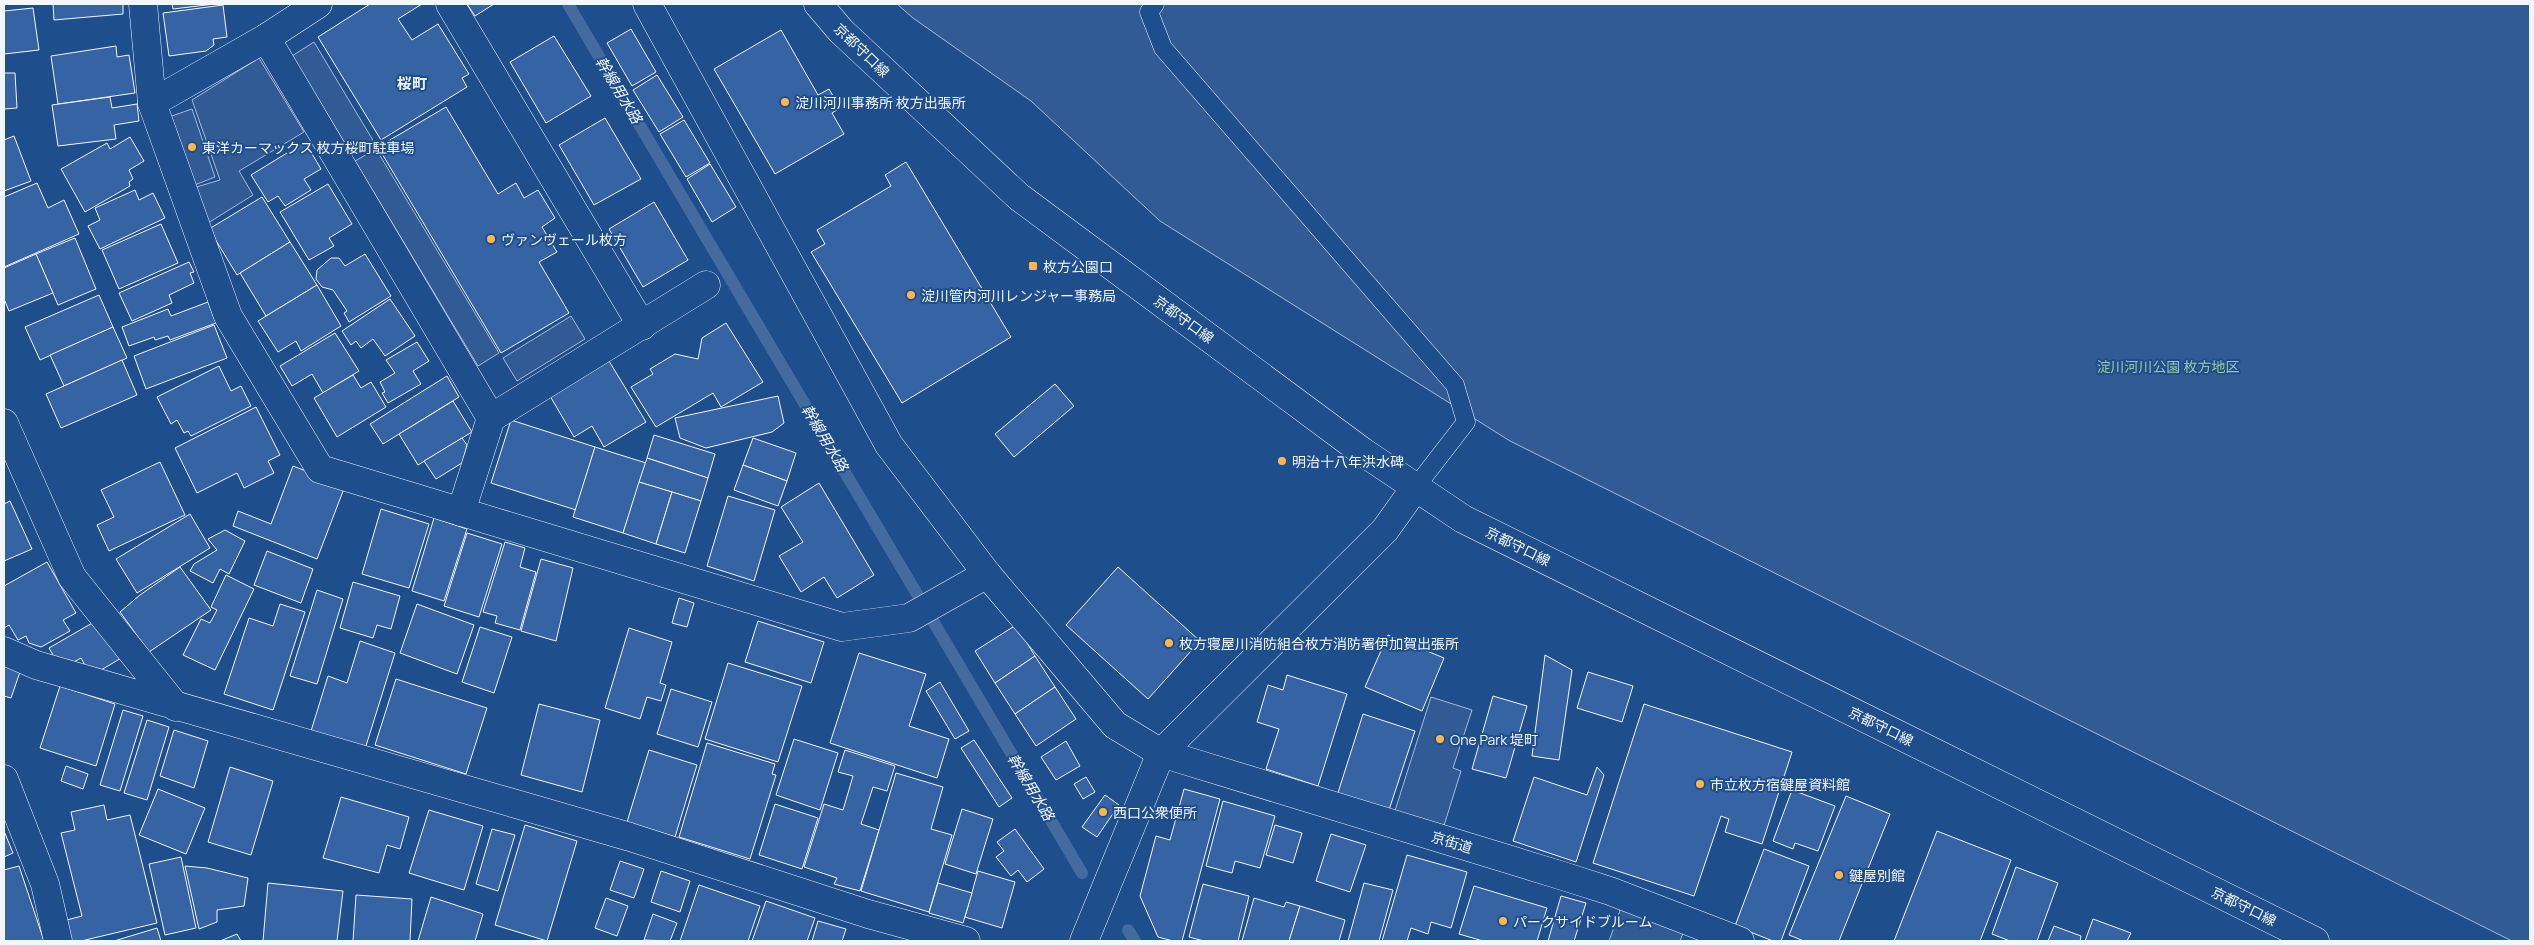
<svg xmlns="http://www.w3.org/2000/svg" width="2534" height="945" font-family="Manrope,'Noto Sans JP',sans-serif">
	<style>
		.built { fill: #305b95; stroke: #a8bbd7 }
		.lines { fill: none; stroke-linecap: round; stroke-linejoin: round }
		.stream { stroke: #446ba0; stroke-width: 12 }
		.building { fill: #3563a3; stroke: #f2f6ff }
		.service-casing { stroke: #f2f6ff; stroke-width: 19 }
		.minor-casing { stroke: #f2f6ff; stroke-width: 29 }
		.primary-casing { stroke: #f2f6ff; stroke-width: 29 }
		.service { stroke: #1f4e8c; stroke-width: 18 }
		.minor { stroke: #1f4e8c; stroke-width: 28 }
		.primary { stroke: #1f4e8c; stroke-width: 28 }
		.poi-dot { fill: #ffb74d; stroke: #1f4e8c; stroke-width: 2 }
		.labels { text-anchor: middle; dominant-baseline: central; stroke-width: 4; stroke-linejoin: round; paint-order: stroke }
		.street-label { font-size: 14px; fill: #f2f6ff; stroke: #1f4e8c }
		.poi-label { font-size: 14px; fill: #f2f6ff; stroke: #1f4e8c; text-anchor: start }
		.park-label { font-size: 14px; fill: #97c8a6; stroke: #1f4e8c }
		.neighbourhood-label { font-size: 15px; font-weight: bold; fill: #f2f6ff; stroke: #1f4e8c }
		.water-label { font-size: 15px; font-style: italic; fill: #f2f6ff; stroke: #1f4e8c }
	</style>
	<rect width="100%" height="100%" fill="#1f4e8c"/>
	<g class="built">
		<polygon points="897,4 2530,4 2530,941 2512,941 1510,441 1160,221 1031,101 913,18"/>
		<polygon points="314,42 374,142 352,155 292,56"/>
		<polygon points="259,58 304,132 239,171 253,195 208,223 193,188 220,180 192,100"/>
		<polygon points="192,109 215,177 192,186 169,117"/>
		<polygon points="376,149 499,353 478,366 355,161"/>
		<polygon points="571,316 585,339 517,381 503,358"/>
		<polygon points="1431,697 1472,710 1453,768 1461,771 1442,832 1393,817"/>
		<polygon points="1622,905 1685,928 1680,941 1609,941"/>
	</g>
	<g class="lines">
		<g class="stream">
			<polyline points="568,4 1082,873"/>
			<polyline points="1128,930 1135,941"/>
		</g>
	</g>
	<g class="building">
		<polygon points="53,4 123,4 123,14 54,20"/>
		<polygon points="172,4 215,4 173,9"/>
		<polygon points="370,4 422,4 398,19 412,40 438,24 469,74 462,78 467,87 381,140 318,37"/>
		<polygon points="467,4 494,4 475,16"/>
		<polygon points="223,5 227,37 213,39 214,45 206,51 169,56 163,13"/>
		<polygon points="33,8 39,50 4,54 4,11"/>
		<polygon points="631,29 656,72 632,86 607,43"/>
		<polygon points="781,30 818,95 829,89 840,108 832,113 844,134 775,174 714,69"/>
		<polygon points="554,36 591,96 546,123 510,62"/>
		<polygon points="116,46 117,57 129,55 135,93 58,104 51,56"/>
		<polygon points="4,73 15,73 17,108 4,109"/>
		<polygon points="657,75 683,117 659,132 633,90"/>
		<polygon points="110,97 112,108 137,104 139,121 114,125 116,139 58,146 52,105"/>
		<polygon points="446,107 498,194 516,183 524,198 538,190 555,218 542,227 557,252 539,262 569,313 501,353 378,147"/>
		<polygon points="605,118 641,179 594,205 559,145"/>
		<polygon points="684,120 710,163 686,177 660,134"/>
		<polygon points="14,136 31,181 4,191 4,140"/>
		<polygon points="130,137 144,161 129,170 133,179 129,182 130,186 85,212 61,169 107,143 110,149"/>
		<polygon points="305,142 321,169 304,179 311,190 285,206 278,196 268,202 251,175"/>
		<polygon points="906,162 1011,337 902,403 811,252 825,244 817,230 891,186 885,175"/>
		<polygon points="710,164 736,207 712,222 687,179"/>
		<polygon points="37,183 48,208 64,200 79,234 4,267 4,197"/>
		<polygon points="328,184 352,224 329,238 334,246 309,260 280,212"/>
		<polygon points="135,190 139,200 153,193 165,218 100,249 88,226 100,220 95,208"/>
		<polygon points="262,197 290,242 237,275 209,229"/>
		<polygon points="654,202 688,260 643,287 609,229"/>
		<polygon points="161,224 178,263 119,289 102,250"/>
		<polygon points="75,238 96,289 58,305 36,254"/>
		<polygon points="290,242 317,285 266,316 240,273"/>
		<polygon points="36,254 53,293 9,311 4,299 4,268"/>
		<polygon points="365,254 391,296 349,322 344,313 347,311 333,290 322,287 316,279 317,270 331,258 339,258 345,266"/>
		<polygon points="189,262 194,272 190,273 194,283 169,295 172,303 132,321 119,293"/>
		<polygon points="317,285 341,326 301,351 296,341 278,352 258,321"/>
		<polygon points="99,295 113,327 40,360 25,327"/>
		<polygon points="390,299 415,336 385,356 373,339 361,348 356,341 351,345 342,331"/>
		<polygon points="208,302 216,323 170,340 168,336 155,340 154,337 129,346 122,327 168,309 171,316"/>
		<polygon points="726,323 763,382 721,407 713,393 656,427 631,387 653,374 650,369 675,354 698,359 702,338"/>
		<polygon points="214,325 227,358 146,389 134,356"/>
		<polygon points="113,327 127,358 64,386 50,355"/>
		<polygon points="335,333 359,371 323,393 312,374 292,386 280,366"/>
		<polygon points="417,342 429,361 413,371 421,384 388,403 382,393 385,392 380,382 395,373 386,360"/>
		<polygon points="122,360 137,395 61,428 46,394"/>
		<polygon points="609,361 646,422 604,447 592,426 574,437 550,396"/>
		<polygon points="219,366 231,391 241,386 251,406 191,436 188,431 184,433 177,420 171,424 157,397"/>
		<polygon points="353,375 361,388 371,382 386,407 337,437 314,398"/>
		<polygon points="447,376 459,397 383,444 370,424"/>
		<polygon points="1055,384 1074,406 1014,457 995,434"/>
		<polygon points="778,396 784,423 772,432 706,448 680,438 675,418"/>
		<polygon points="453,401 472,432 418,465 399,434"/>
		<polygon points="256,407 280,455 268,461 274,473 244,488 237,473 197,493 175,448"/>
		<polygon points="511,420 595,447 576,510 491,483"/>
		<polygon points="654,435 715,454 708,478 647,458"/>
		<polygon points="462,438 467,445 462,463 436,479 424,461"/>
		<polygon points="753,438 796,453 787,481 743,465"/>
		<polygon points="595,447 646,463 623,533 573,517"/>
		<polygon points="647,458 708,478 701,501 639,482"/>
		<polygon points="160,462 185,515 109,551 97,525 114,517 101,490"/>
		<polygon points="743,465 787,481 778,506 734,490"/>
		<polygon points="293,466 345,486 317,559 233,526 238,511 271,524"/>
		<polygon points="639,482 672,492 656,544 623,533"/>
		<polygon points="819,483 874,575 837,598 824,577 801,592 779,556 803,542 781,507"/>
		<polygon points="672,492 701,501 685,553 656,544"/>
		<polygon points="728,496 775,510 754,581 707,566"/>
		<polygon points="10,501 32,549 4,561 4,504"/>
		<polygon points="381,509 429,524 409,588 362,574"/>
		<polygon points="190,514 210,548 137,593 116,559"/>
		<polygon points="434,518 467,529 444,601 412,591"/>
		<polygon points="225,530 245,541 229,574 220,569 213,583 190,571 194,564 217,550 208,539"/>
		<polygon points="467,533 502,544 479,617 444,606"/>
		<polygon points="505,542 525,548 520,567 536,572 520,630 495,623 497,616 483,612"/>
		<polygon points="267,551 313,569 301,603 254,585"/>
		<polygon points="541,559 573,568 556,641 521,631"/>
		<polygon points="47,562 76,613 63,620 70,631 41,647 29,643 26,636 18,640 9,625 4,628 4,586"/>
		<polygon points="180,567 211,610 149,652 120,612 140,595"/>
		<polygon points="1118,567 1200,641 1148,699 1066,625"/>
		<polygon points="226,575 254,589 215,670 183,655 201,619 210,623 217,610 211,607"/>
		<polygon points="353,582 400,596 391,629 377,625 373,638 340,628"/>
		<polygon points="317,590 343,599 317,684 290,676"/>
		<polygon points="679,598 694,603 687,627 672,623"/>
		<polygon points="280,604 305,612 273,710 224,694 249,618 273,626"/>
		<polygon points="417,604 474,625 457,674 400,653"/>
		<polygon points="101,618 123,657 91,676 81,658 61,669 49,648"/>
		<polygon points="758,621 824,642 811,683 745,662"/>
		<polygon points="1016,625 1035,656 995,683 975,651"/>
		<polygon points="480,627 512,637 494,693 462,682"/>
		<polygon points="629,628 672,642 660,683 666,685 661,701 647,697 640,719 605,708"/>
		<polygon points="1388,635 1444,658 1422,711 1365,687"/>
		<polygon points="360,641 395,653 365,749 311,731 328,676 347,683"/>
		<polygon points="859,653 926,674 909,726 949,739 937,778 830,743"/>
		<polygon points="1545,655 1572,670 1559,760 1532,756"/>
		<polygon points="1035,656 1055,687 1015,714 995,683"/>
		<polygon points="4,663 21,669 11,698 4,696"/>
		<polygon points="728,663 802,686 778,762 705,739"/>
		<polygon points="1588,672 1633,686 1622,722 1577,708"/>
		<polygon points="1287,675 1347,694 1318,786 1266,769 1279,729 1257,722 1268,685 1283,690"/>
		<polygon points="396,679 487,708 466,774 375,745"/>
		<polygon points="940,682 969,731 955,739 926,691"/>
		<polygon points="60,686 115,704 96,766 40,748"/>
		<polygon points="1055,687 1076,719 1036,746 1015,714"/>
		<polygon points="671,689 712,702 698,747 657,734"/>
		<polygon points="1493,696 1527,706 1506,778 1472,769"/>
		<polygon points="539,704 600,720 582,792 521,775"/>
		<polygon points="1644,704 1792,752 1762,844 1725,832 1729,819 1721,816 1694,896 1593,863"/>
		<polygon points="123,710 143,716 120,791 100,785"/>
		<polygon points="1363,714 1415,731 1387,816 1336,799"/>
		<polygon points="147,720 169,727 147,800 124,793"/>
		<polygon points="174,730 208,741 194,788 160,776"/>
		<polygon points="794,739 838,753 820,810 776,795"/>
		<polygon points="974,740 1012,798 999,807 961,748"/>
		<polygon points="1066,741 1080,766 1056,780 1041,757"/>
		<polygon points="707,743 775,764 772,774 776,775 750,859 679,837"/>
		<polygon points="649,750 697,765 675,837 627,822"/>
		<polygon points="845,750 895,766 887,791 873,787 861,824 879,830 860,891 834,884 837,878 804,867 824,804 843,810 853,776 838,772"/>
		<polygon points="66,766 88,774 83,789 61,781"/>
		<polygon points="230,767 273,781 251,855 208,842"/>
		<polygon points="1597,767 1604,775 1576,862 1513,841 1534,777 1587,795"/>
		<polygon points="896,773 943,787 931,829 952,835 929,912 861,891"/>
		<polygon points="1086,777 1095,792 1083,799 1074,784"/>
		<polygon points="158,789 205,808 186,854 139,835"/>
		<polygon points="1184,789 1220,799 1182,941 1173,941 1158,937 1140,896 1156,836 1170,840"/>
		<polygon points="1792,790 1835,806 1818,851 1795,843 1793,849 1773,841"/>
		<polygon points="1105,795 1119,805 1097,837 1082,827"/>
		<polygon points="1846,796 1890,814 1839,941 1804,941 1789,935"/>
		<polygon points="341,797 409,817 400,849 387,845 379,873 323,858"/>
		<polygon points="1223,801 1275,816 1260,868 1235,861 1232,873 1206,866"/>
		<polygon points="775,804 818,818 802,869 759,855"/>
		<polygon points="104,805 107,820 130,815 157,923 81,941 68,941 63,921 82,916 61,833 75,830 71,812"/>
		<polygon points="962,809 993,819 976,874 945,864"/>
		<polygon points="429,810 483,826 464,890 409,873"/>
		<polygon points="525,825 577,841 547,941 495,925"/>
		<polygon points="1275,825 1302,833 1293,863 1266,855"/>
		<polygon points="492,829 515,835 498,891 476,884"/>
		<polygon points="1015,829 1044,869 1027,882 1018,870 1011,876 996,857 1004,851 997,842"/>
		<polygon points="4,831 13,853 4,857"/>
		<polygon points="1937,831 2011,860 1980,941 1894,941"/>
		<polygon points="1331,834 1366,845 1350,892 1316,881"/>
		<polygon points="1764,849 1809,866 1781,941 1773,941 1735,926"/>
		<polygon points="1407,855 1467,872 1451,928 1431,922 1428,934 1411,928 1407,941 1382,941"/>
		<polygon points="181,857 196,928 165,935 149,864"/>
		<polygon points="620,861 644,869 634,898 610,890"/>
		<polygon points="19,866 44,941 4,941 4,870"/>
		<polygon points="185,866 207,868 248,878 244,906 217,910 217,922 199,929"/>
		<polygon points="2016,867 2058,883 2037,941 2010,941 1992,934"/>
		<polygon points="661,871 690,881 680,912 651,902"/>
		<polygon points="978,871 1015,882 1002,928 965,917"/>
		<polygon points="268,883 343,891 337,941 263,941"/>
		<polygon points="938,883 972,893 963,923 929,913"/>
		<polygon points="1364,883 1393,890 1379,941 1348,941"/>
		<polygon points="1203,884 1249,896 1238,941 1204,941 1189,937"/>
		<polygon points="699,885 760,906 748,941 680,941"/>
		<polygon points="1474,886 1547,908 1537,941 1483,941 1459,934"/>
		<polygon points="356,895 412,899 410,941 353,941"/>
		<polygon points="1561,896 1586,903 1574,941 1548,941"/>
		<polygon points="431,897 483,914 475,941 418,941"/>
		<polygon points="606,898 628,906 617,936 595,928"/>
		<polygon points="1254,898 1284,907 1286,902 1300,906 1289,941 1242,941"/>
		<polygon points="766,901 815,918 807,941 752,941"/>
		<polygon points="1300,906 1345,920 1339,941 1289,941"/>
		<polygon points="653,914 677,923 670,941 644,940"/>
		<polygon points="2093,919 2131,933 2127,941 2085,941"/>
		<polygon points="818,921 846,929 842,941 812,941"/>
		<polygon points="2054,926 2081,936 2080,941 2048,941"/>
		<polygon points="157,928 161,941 114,941"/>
		<polygon points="237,934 241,941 220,941"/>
	</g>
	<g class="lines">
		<g class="service-casing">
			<polyline id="service" points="1155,4 1149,12 1163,48 1455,385 1466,422 1415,488"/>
		</g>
		<g class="minor-casing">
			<g id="minor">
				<polyline points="143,4 152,103 228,316 320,469 842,627 909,618 987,574"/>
				<polyline points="450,4 642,326"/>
				<polyline points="647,4 889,445 987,574 1115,725 1161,753 1563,876 1610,891 1740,941"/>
				<polyline points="266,38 491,418"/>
				<polyline points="152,103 266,38 318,4"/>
				<polyline points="4,423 72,577 176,707"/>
				<polyline points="461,512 491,418 706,285"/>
				<polyline points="4,651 36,665 630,837 868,914 966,941"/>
				<polyline points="4,779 45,884 58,941"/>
				<polyline points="1084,941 1161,753 1385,530 1415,488"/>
			</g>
		</g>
		<g class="primary-casing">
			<polyline id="primary" points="818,4 841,31 1019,197 1363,452 1463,519 2315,941"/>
		</g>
		<use href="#service" class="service"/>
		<use href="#minor" class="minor"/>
		<use href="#primary" class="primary"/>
	</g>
	<g class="poi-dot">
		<circle cx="785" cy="102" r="5"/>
		<circle cx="192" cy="147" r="5"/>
		<circle cx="491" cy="239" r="5"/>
		<rect x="1028" y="261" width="10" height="10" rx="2.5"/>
		<circle cx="911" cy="295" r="5"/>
		<circle cx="1282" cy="461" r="5"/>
		<circle cx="1169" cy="643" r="5"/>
		<circle cx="1440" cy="739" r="5"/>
		<circle cx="1700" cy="784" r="5"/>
		<circle cx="1103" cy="812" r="5"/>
		<circle cx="1839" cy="875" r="5"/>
		<circle cx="1503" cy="921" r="5"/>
	</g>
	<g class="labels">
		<g class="street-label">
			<text transform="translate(862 50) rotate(44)">京都守口線</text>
			<text transform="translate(1184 319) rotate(36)">京都守口線</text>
			<text transform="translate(1518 546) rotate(26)">京都守口線</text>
			<text transform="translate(1881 726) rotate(26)">京都守口線</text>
			<text transform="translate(1452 842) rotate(17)">京街道</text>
			<text transform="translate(2244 906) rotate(26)">京都守口線</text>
		</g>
		<g class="poi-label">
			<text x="795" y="102">淀川河川事務所 枚方出張所</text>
			<text x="202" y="147">東洋カーマックス 枚方桜町駐車場</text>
			<text x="501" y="239">ヴァンヴェール枚方</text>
			<text x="1043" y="266">枚方公園口</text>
			<text x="921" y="295">淀川管内河川レンジャー事務局</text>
			<text x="1292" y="461">明治十八年洪水碑</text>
			<text x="1179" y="643">枚方寝屋川消防組合枚方消防署伊加賀出張所</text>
			<text x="1450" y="739">One Park 堤町</text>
			<text x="1710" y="784">市立枚方宿鍵屋資料館</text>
			<text x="1113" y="812">西口公衆便所</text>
			<text x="1849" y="875">鍵屋別館</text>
			<text x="1513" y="921">パークサイドブルーム</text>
		</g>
		<g class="park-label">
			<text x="2168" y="366">淀川河川公園 枚方地区</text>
		</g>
		<g class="neighbourhood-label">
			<text x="412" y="83">桜町</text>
		</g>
		<g class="water-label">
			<text transform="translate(619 90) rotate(59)">幹線用水路</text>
			<text transform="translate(825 438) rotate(59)">幹線用水路</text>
			<text transform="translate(1031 787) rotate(59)">幹線用水路</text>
		</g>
	</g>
	<rect width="2534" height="945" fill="none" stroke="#f2f6ff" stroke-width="10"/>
</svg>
